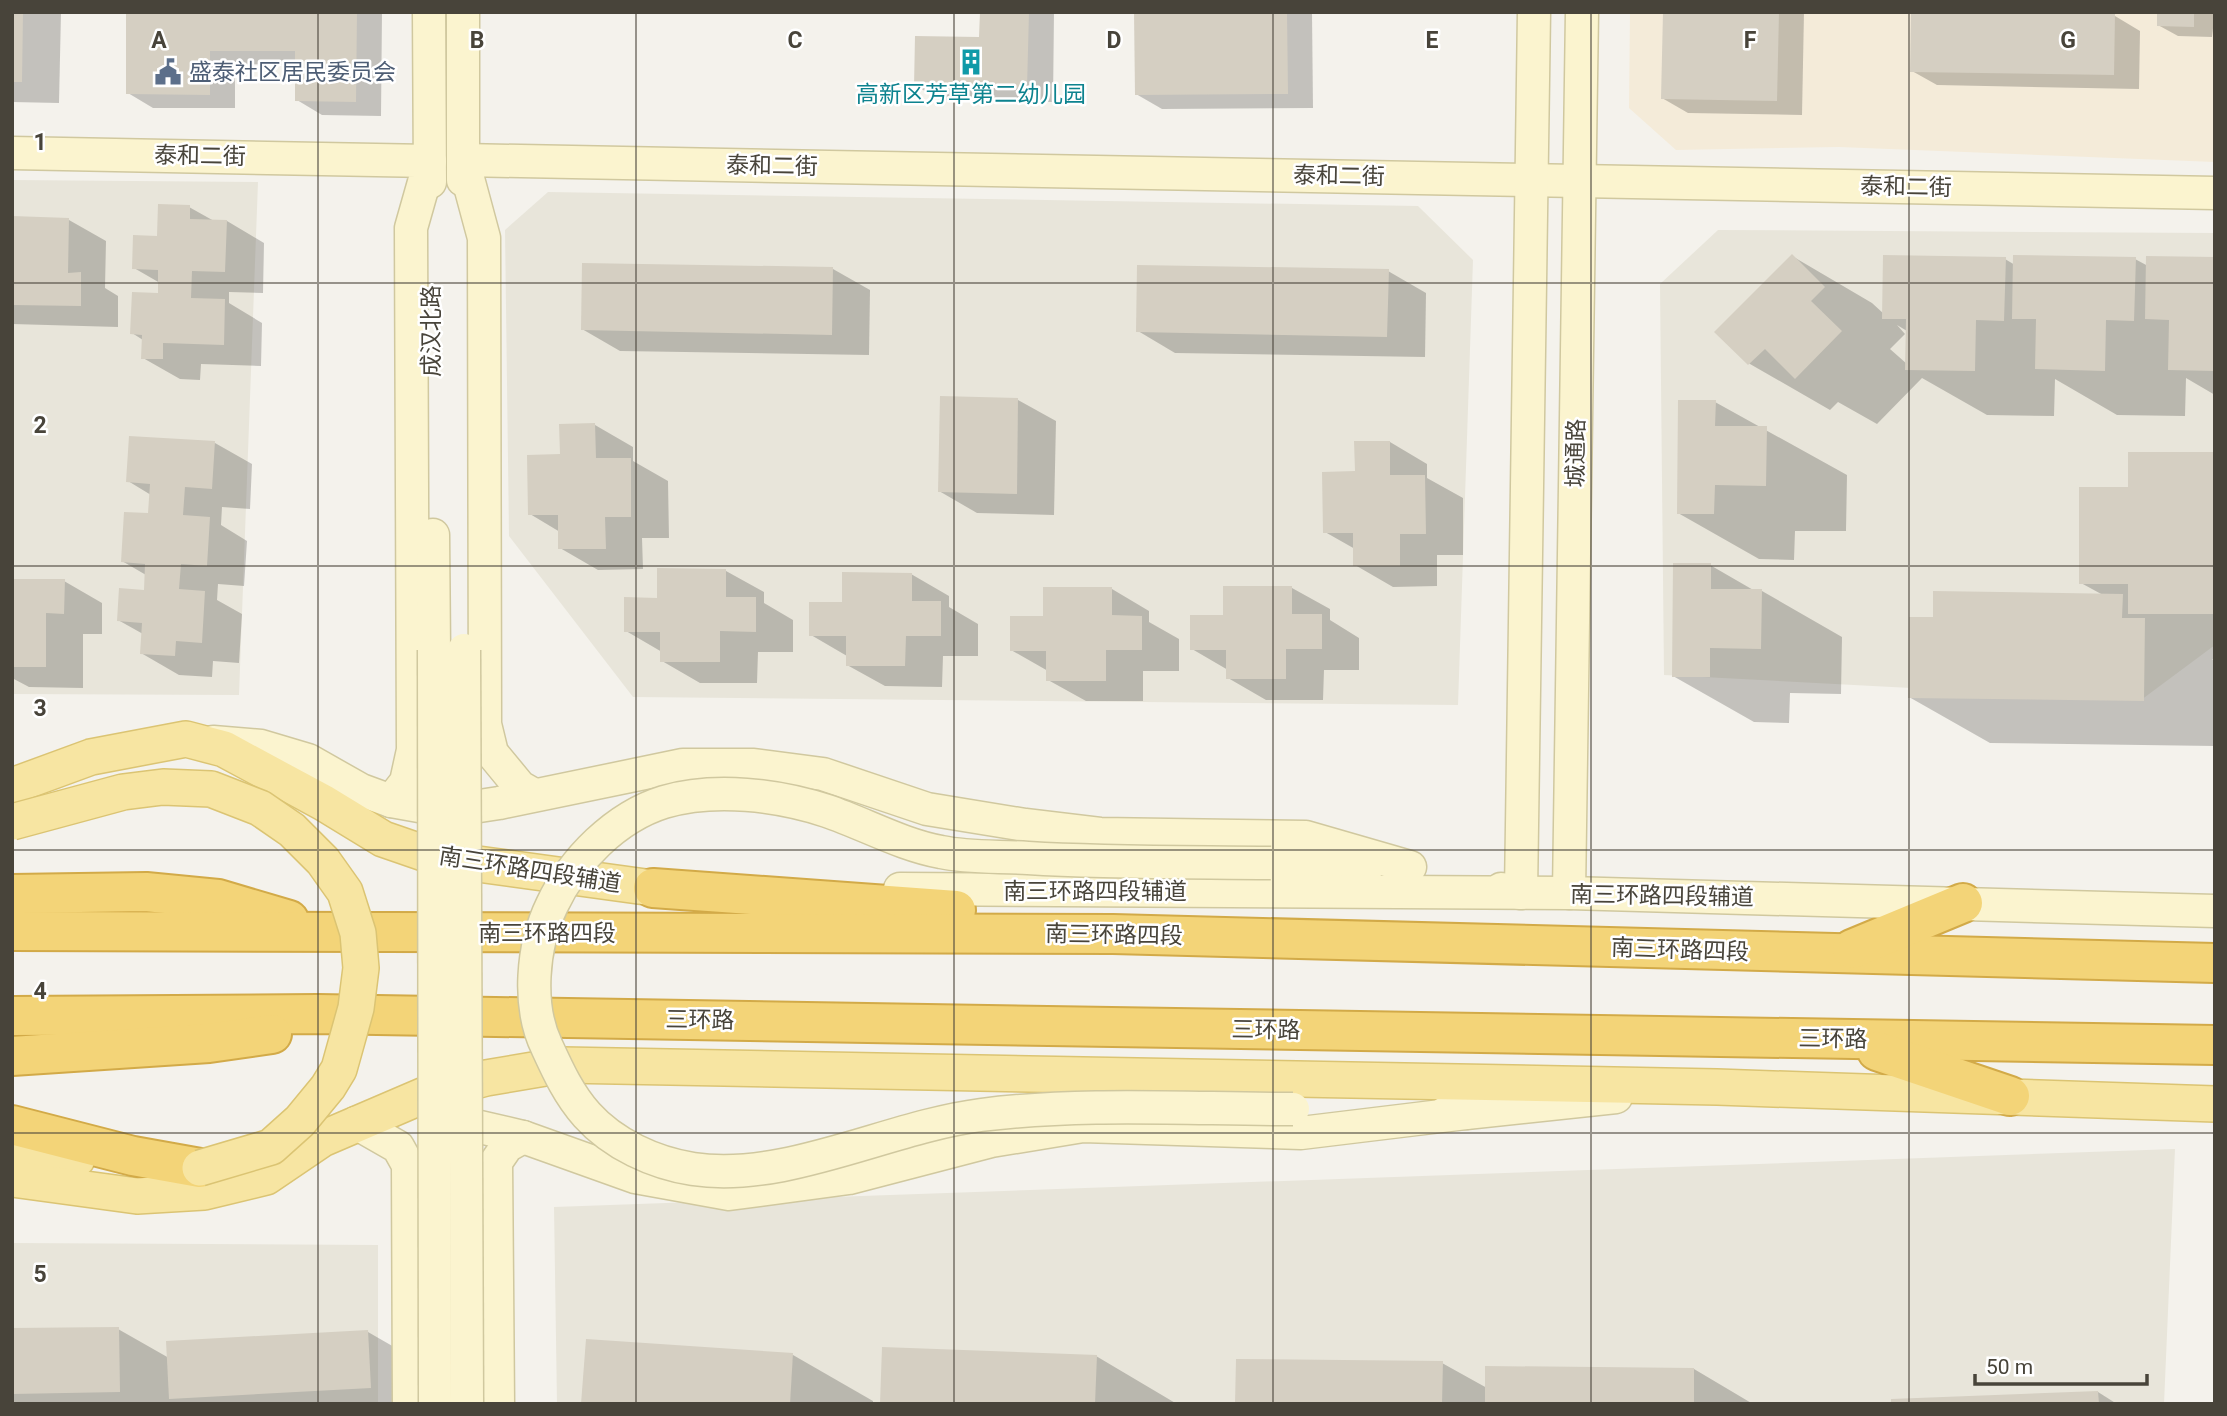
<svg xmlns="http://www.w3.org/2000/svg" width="2227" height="1416" font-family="Roboto,'Noto Sans SC',sans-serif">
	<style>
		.residential { fill: #e8e5da }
		.commercial { fill: #f4ebd9 }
		.shadow { fill: #0003; fill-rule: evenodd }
		.building { fill: #d5cfc2 }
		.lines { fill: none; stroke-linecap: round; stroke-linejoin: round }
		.secondary-casing { stroke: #d0c89f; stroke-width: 35 }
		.primary-casing { stroke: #dbc473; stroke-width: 38 }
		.highway-casing { stroke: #d2aa48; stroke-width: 42 }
		.secondary { stroke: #fbf4cf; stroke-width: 32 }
		.primary { stroke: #f7e5a2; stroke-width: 35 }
		.highway { stroke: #f3d478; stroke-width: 38 }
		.secondary-bridge-casing { stroke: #d0c89f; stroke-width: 35; stroke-linecap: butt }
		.primary-bridge-casing { stroke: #dbc473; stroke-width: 38; stroke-linecap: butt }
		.secondary-bridge { stroke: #fbf4cf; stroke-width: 32 }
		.primary-bridge { stroke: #f7e5a2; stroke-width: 35 }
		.grid { fill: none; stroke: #48443a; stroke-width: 2; stroke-opacity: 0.55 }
		.labels { text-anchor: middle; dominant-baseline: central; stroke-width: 5; stroke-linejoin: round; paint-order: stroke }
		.service-label { font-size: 23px; fill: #4e5e75; stroke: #fff; text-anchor: start }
		.culture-label { font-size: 23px; fill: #0d838f; stroke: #fff }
		.street-label { font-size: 23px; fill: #48443a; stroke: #fff }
		.grid-label { font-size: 23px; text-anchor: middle; font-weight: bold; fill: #48443a; stroke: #fff; stroke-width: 5; stroke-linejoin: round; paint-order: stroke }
	</style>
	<rect width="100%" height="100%" fill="#f4f2ec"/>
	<g class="residential">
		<polygon points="12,180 258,182 239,695 12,694"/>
		<polygon points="548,192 1418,206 1473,260 1458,705 633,697 509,536 505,230"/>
		<polygon points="1718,230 2215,233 2215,645 2141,700 1664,675 1660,284"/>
		<polygon points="2175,1149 2164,1404 557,1404 554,1207"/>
		<polygon points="12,1243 378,1245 378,1404 12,1404"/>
	</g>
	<polygon class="commercial" points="1630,12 2215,12 2215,162 1839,147 1676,150 1629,108"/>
	<g class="shadow">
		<polygon points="12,12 61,12 59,103 12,102"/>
		<polygon points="128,12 382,12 381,116 322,115 297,100 297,65 235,64 235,108 153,108 128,93"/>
		<polygon points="699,12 804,12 700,13"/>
		<polygon points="981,12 1054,12 1053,102 941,100 916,86 981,39"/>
		<polygon points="1136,12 1312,12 1313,108 1162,109 1136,94"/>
		<polygon points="1665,12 1804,12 1802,115 1688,113 1662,98"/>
		<polygon points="1943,12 2044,12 2044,15 2115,16 2140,31 2139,89 1937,85 1912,71"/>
		<polygon points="2159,12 2215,12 2212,37 2178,36 2158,25"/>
		<polygon points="189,207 214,221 227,221 264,243 263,293 229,292 229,303 262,323 261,366 201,364 200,380 180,379 143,358 143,340 132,333 160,295 160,283 134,268 159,238"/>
		<polygon points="12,218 69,220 106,241 105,288 118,296 118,327 12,324"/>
		<path d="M1792,256l80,47 12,11 121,-55 10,6 120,-6 13,7 67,-7v136l-29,-17 -1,38 -68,-1 -62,-36 -1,37 -67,-1 -65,-37 -45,46 -39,-22 -8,8 -80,-46 -33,-32zM1897,325l10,6v33l-17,-15 15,-15z"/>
		<polygon points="833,269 870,290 869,355 620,351 582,329"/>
		<polygon points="1388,271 1426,293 1425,357 1175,353 1138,331"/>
		<polygon points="941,398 1018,400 1056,421 1054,515 977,513 939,491"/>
		<polygon points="1715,402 1847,475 1846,531 1795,531 1794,560 1759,559 1678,513"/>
		<polygon points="595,425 633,447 633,461 668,481 669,538 642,538 643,569 598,570 560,548 560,532 530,514 562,456"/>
		<polygon points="1390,442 1427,464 1427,478 1463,498 1463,555 1437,555 1437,586 1393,587 1355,565 1355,549 1325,532 1357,473"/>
		<polygon points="215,443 252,464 250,509 222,507 221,525 247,541 244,586 218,584 217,600 242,614 239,663 213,661 212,677 179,675 141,653 143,634 118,620 145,592 146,575 122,561 150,515 151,495 128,481"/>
		<polygon points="2215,454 2215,659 2212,659 2215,661 2215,746 1990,743 1909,697 1935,619 2103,595 2081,583 2130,489"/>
		<polygon points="1710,565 1755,591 1762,591 1842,637 1841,694 1790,693 1789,723 1754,722 1673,676"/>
		<polygon points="726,571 764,592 764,603 793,620 793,652 758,652 757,683 700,683 662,661 662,652 626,631"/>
		<polygon points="911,574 949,596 949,607 978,624 978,656 943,656 942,687 885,686 847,665 847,656 811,635"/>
		<polygon points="12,580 64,581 102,603 102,634 83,634 83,688 29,687 12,678"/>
		<polygon points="1292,588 1330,609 1330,620 1359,638 1359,670 1324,670 1323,700 1266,700 1228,678 1228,670 1192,649 1225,617"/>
		<polygon points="1112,589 1149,611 1149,622 1179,639 1179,671 1143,671 1143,701 1086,701 1048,680 1048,671 1011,650 1044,618"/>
		<polygon points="118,1329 169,1358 368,1332 448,1378 449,1404 12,1404 12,1330"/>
		<polygon points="793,1355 873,1401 873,1404 583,1404"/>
		<polygon points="1096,1356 1177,1404 881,1404"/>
		<polygon points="1442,1363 1487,1388 1694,1369 1753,1404 1237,1404"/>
		<polygon points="2098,1392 2117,1404 1893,1404"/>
	</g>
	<g class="building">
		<polygon points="12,12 23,12 22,82 12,82"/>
		<polygon points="126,12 357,12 356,102 295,101 295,51 210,51 210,95 126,94"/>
		<polygon points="980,12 1029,12 1027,88 914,87 915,36 979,37"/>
		<polygon points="1134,12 1287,12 1288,94 1135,95"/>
		<polygon points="1663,12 1779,12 1777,101 1661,99"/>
		<polygon points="1911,12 2115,14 2114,75 1910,72"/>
		<polygon points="2157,12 2194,12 2194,27 2157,26"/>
		<polygon points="158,204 190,205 190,219 227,220 225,272 192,271 191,298 225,299 224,345 163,343 163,359 141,359 142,335 130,334 132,292 158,293 158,270 132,269 133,235 157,236"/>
		<polygon points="12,216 69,218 68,273 81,272 81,306 12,305"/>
		<polygon points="1792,254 1825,287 1811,301 1842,331 1795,379 1765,349 1748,365 1714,332"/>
		<polygon points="1883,255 2006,257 2004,321 1976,320 1975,371 1905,370 1906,319 1882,319"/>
		<polygon points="2013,255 2136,257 2134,321 2106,320 2105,371 2035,369 2036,319 2012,319"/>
		<polygon points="2146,256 2215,257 2215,371 2168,370 2169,320 2145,319"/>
		<polygon points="582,263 833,267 832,335 581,330"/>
		<polygon points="1137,265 1389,269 1387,337 1136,332"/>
		<polygon points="940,396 1018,398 1017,494 938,492"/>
		<polygon points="1678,400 1716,400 1715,426 1767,426 1766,486 1715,485 1714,514 1677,514"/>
		<polygon points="595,423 596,458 631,458 631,517 605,517 606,549 558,549 558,515 528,515 527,455 560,454 559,424"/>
		<polygon points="129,436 215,441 212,489 185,487 183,515 210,517 207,566 181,564 179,589 205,591 202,643 176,641 175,656 140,654 142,623 117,621 119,588 144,590 145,564 121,562 124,512 148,513 150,484 126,482"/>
		<polygon points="1354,441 1390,441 1390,475 1425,475 1426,534 1400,534 1400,566 1353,566 1353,533 1323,533 1322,472 1355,471"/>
		<polygon points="2128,452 2215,452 2215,614 2128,614 2128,584 2079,584 2079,487 2128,487"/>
		<polygon points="1673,563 1711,563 1711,589 1762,589 1761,649 1710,648 1710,677 1672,677"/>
		<polygon points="657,568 726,569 726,597 756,597 756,632 720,631 720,662 660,662 660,632 624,632 624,597 657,598"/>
		<polygon points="842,572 912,573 912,601 941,601 941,636 906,636 905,666 846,666 846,636 809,636 809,602 842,602"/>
		<polygon points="12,579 65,579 64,614 46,613 46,667 12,667"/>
		<polygon points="1223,586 1292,586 1292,614 1322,614 1322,649 1286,649 1286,679 1226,679 1226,650 1190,650 1190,615 1223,615"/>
		<polygon points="1043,587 1112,587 1112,615 1142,616 1142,650 1106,650 1106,681 1046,681 1046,651 1010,651 1010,616 1043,616"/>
		<polygon points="1933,591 2123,594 2122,618 2145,618 2144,701 1908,698 1909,617 1933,617"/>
		<polygon points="119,1327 120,1392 12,1394 12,1328"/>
		<polygon points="368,1330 371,1388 169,1399 166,1341"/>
		<polygon points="586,1339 793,1353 790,1404 581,1404"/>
		<polygon points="882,1347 1097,1355 1095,1404 880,1404"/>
		<polygon points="1236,1359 1443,1361 1442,1404 1235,1404"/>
		<polygon points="1485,1366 1694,1368 1694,1404 1485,1404"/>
		<polygon points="2098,1391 2099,1404 1891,1404 1891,1399"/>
	</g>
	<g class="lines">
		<g class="secondary-casing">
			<g id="secondary">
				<polyline points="429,12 430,182"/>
				<polyline points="463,12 463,180"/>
				<polyline points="12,153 430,161 411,228 413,750 406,782 391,801"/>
				<polyline points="433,535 434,650"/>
				<polyline points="213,742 261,746 308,760 361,790 391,801 447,811 499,803 683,765 754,765 823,774 927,809 1025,825 1100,834 1306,837 1410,867"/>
				<polyline points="534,795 520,787 492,753 485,724 484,238 463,160 2215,193"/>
				<polyline points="1271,863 1368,866"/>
				<polyline points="900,889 1569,893 2215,911"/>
				<polyline points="1501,889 1521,893 1534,12"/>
				<polyline points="1569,893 1582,12"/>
				<polyline points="1445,1113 1466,1113 1616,1097"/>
				<polyline points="441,1118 523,1137 635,1177 729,1194 849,1178 991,1141 1083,1126 1301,1133 1466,1113"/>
				<polyline points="356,1123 398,1147 408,1165 409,1404"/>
				<polyline points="498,1404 496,1162 507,1146 523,1137"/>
			</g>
		</g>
		<g class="primary-casing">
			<g id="primary">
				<polyline points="12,786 91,757 186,739 224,749 324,803 383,839 441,859 653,888"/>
				<polyline points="12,1146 77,1159"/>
				<polyline points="12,1179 137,1196 204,1192 266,1177 322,1139 427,1094 486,1078 563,1065 1717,1087 2215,1104"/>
			</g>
		</g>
		<g class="highway-casing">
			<g id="highway">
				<polyline points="653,888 956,910"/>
				<polyline points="12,894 146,892 218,899 289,920"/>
				<polyline points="12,931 1113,934 2215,963"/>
				<polyline points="1852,949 1963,903"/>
				<polyline points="12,1016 318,1014 2215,1045"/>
				<polyline points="1877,1051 2010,1096"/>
				<polyline points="12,1056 209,1043 272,1034"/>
				<polyline points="12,1125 133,1156 200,1168"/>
			</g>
		</g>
		<use href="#secondary" class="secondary"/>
		<use href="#primary" class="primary"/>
		<use href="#highway" class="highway"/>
		<g class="secondary-bridge-casing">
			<g id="secondary-bridge">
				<polyline points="434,650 435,1404"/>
				<polyline points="464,650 467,1404"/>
				<path d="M1271,863c-81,-1 -162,0 -243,-5 -28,-2 -59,0 -87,-6 -39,-7 -76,-28 -114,-41 -49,-16 -112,-24 -163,-9 -48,15 -91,58 -112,103 -20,41 -25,101 -5,142 11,24 22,48 40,68 26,29 67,48 106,54 93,14 195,-42 288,-54 103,-13 208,-6 312,-6"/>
			</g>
		</g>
		<g class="primary-bridge-casing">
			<polyline id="primary-bridge" points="12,822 123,792 163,787 211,789 260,808 292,830 323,861 345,892 358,933 361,968 356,1008 339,1069 328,1087 300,1121 271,1147 200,1168"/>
		</g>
		<use href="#secondary-bridge" class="secondary-bridge"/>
		<use href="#primary-bridge" class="primary-bridge"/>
	</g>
	<path class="grid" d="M318,12v1392M636,12v1392M954,12v1392M1273,12v1392M1591,12v1392M1909,12v1392M12,283h2203M12,566h2203M12,850h2203M12,1133h2203"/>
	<defs>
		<g id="building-bare" transform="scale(2.1)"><path d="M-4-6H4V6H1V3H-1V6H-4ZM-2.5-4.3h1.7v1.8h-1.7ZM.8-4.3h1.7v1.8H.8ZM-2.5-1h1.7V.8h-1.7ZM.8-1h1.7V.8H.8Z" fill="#0f9aa8" stroke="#fff" stroke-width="2.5" paint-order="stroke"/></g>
		<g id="civic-bare" transform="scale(2.1)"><path d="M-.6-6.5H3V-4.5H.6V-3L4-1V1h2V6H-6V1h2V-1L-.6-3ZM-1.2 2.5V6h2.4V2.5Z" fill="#5c6f8a" stroke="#fff" stroke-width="2.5" paint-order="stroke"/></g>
	</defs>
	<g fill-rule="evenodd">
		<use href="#building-bare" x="971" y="62"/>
		<use href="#civic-bare" x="168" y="72"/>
	</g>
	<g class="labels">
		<g class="service-label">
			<text x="189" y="72">盛泰社区居民委员会</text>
		</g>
		<g class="culture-label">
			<text x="971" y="94">高新区芳草第二幼儿园</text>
		</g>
		<g class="street-label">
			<text transform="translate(200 156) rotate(1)">泰和二街</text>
			<text transform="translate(772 166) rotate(1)">泰和二街</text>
			<text transform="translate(1339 176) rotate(1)">泰和二街</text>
			<text transform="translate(1906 187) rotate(1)">泰和二街</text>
			<text transform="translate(431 331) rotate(-90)">成汉北路</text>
			<text transform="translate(1576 453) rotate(-89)">城通路</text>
			<text transform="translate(530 870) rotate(9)">南三环路四段辅道</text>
			<text x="1095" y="891">南三环路四段辅道</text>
			<text transform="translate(1662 896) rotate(1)">南三环路四段辅道</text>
			<text x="547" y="933">南三环路四段</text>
			<text transform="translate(1114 935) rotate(1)">南三环路四段</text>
			<text transform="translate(1680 950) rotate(2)">南三环路四段</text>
			<text transform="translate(700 1020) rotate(1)">三环路</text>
			<text transform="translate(1266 1030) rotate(1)">三环路</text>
			<text transform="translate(1833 1039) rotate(1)">三环路</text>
		</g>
	</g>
	<g class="grid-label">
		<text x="159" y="48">A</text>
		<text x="477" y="48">B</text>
		<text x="795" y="48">C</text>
		<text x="1114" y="48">D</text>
		<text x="1432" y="48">E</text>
		<text x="1750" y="48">F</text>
		<text x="2068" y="48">G</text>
		<text x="40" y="150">1</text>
		<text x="40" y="433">2</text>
		<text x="40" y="716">3</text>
		<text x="40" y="999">4</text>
		<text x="40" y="1282">5</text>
	</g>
	<rect width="2227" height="1416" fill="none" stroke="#48443a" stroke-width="28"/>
	<path d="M1975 1374v10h172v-10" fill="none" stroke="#48443a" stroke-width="3.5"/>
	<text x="1986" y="1374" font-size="21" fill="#48443a" stroke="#ffffff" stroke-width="5" paint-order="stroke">50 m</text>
</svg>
